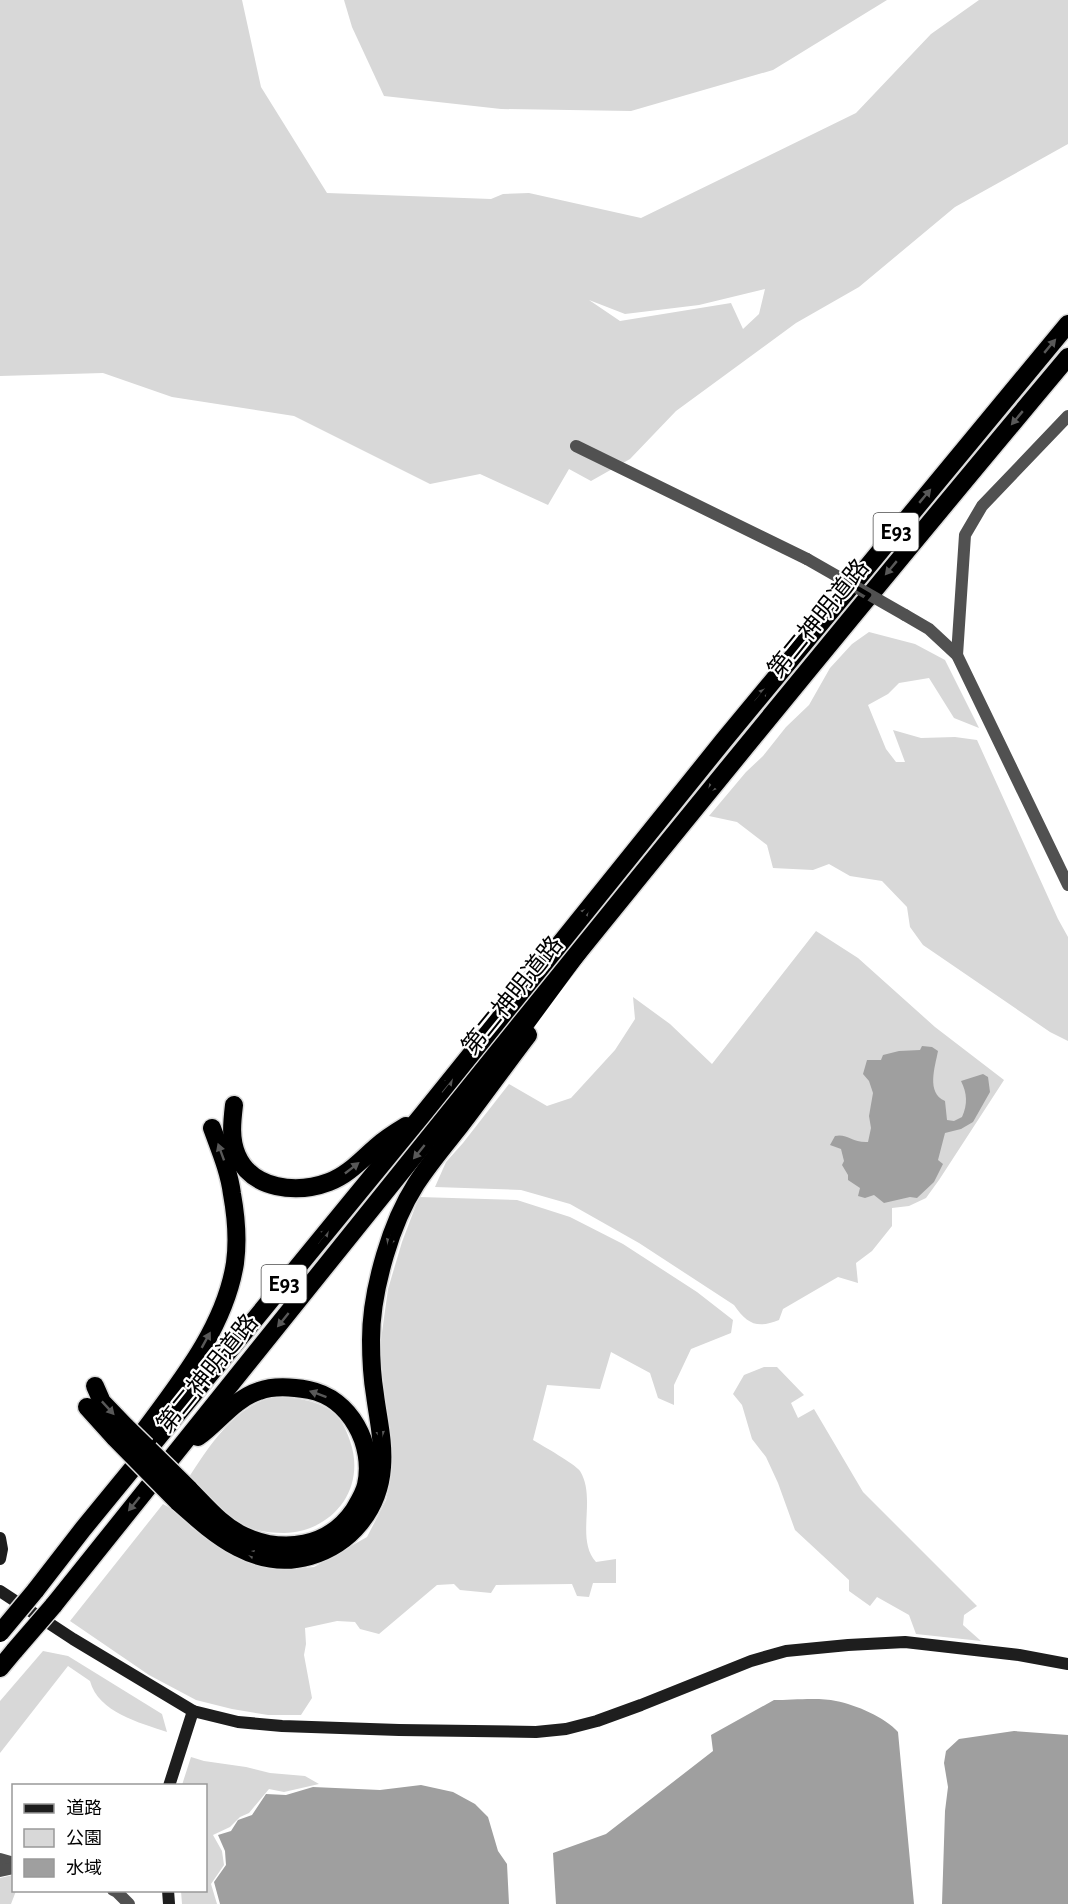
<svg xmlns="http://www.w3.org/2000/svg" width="1068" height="1904" font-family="'Alegreya Sans','Noto Sans JP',sans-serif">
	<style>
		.green { fill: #d8d8d8; fill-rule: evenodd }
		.water { fill: #9f9f9f }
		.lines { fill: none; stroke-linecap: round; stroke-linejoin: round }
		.highway-casing { stroke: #dbdbdb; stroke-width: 21 }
		.street { stroke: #515151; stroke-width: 12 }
		.secondary { stroke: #1e1e1e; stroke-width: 12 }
		.highway { stroke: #000; stroke-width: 18 }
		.highway-bridge-casing { stroke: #dbdbdb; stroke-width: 21; stroke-linecap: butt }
		.street-bridge { stroke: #515151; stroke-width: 12 }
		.highway-bridge { stroke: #000; stroke-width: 18 }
		.oneway { fill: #595959 }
		.marked { fill: none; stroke: #000; stroke-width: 4.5; stroke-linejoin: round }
		.labels { text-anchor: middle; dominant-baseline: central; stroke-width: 4.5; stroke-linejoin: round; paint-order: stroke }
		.shield { fill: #fff; stroke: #4c4c4c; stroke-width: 1.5 }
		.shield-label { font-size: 22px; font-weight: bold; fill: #000 }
		.street-label { font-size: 24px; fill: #000; stroke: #fff }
	</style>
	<rect width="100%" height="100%" fill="#fff"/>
	<g class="green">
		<path d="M0,0h242l19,87 66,106 164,6 12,-5 26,-1 112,25 215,-105 75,-79 48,-34h89v144l-113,63 -96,80 -63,36 -120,88 -46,48 -39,22 -22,-12 -21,36 -68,-31 -50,10 -136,-68 -122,-19 -69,-24 -103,3zM765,289l-6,25 -16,15 -12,-26 -111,18 -31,-21 36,14 74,-9z"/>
		<polygon points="344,0 887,0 773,70 631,111 501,109 384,96 352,27"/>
		<polygon points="869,632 915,644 945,660 979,728 954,718 929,678 899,683 888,694 868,705 886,749 896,762 905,762 893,730 921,738 955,737 977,740 1058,919 1068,937 1068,1041 1050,1032 923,945 910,927 907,907 882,881 850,876 829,864 813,870 773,868 767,845 737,822 709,816 746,772 763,756 786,727 809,705 830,668 852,644"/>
		<path d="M816,931l42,27 77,69 69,53 -65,100 -13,18 -17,8 -17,2v18l-20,25 -16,12 2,20 -20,-6 -55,32 -4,11c-22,9 -32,4 -45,-15l-95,-62 -69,-39 -49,-14 -86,-3 11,-25 17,-19 46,-59 38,22 24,-8 44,-48 20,-31 -2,-22 37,27 42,40z"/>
		<path d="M419,1197l98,3 53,17 53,27 74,48 36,28 -2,13 -40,16 -17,36v20l-16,-7 -8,-25 -39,-21 -11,37 -53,-4 -14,55c10,6 42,24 47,31 17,27 -5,68 16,91l20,-3v24h-23l-4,14 -12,-1 -5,-12 -76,1 -5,8 -31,-3 -6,-6 -17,1 -58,49 -19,-5 -5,-7 -18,-1 -32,7 1,16 -2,11 8,43 -11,17h-33l-36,-6 -36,-9 -47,-25 -79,-54 93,-117 14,8 15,16 28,19 29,16 37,6 28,-2 53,-30 19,-37 6,-29 -12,-124 8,-58 14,-47z"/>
		<polygon points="764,1367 777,1367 804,1395 791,1403 798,1418 814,1409 863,1492 977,1606 964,1615 963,1625 981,1641 916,1634 909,1615 877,1597 870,1606 849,1591 849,1580 795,1530 778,1483 766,1457 752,1439 742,1405 733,1394 744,1375"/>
		<path d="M273,1397c22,0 49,3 65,20 5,6 10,17 12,24 17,48 -18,91 -66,92 -15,0 -31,-2 -44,-10 -20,-12 -36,-29 -51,-46 21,-32 45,-70 84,-80z"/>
		<path d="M43,1651l25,5 94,58 5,18c-27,-9 -69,-20 -77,-51l-22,-15 -68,87v-52z"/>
		<polygon points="191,1757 204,1761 246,1767 270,1773 305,1776 319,1784 284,1792 269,1789 249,1813 240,1817 230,1827 213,1835 222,1851 224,1865 211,1884 217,1904 182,1904 181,1891 206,1890 206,1786 182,1785"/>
		<polygon points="13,1875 14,1890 16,1891 11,1904 0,1904 0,1878"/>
	</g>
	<g class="water">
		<path d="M922,1046l10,1 6,4c-3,16 -12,42 7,50l2,19 7,1 8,-4c6,-13 5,-24 -1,-36l22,-7 5,3 2,15 -17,30 -12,7 -16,4 -7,27 5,4 -9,18 -17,16 -7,-1 -26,6 -10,-8 -9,3 -7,-2 2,-8 -12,-8v-5l-6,-10 2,-4 -3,-12 -11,-4 5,-9c12,-3 17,7 33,6l3,-14 -2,-12 4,-23 -4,-12 -6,-7 4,-14h14l2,-5 16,-4 21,-1z"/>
		<path d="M774,1700c18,0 46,-3 62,1 20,4 49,16 62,31l16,172h-358l-3,-51 53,-19 107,-83 -2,-16z"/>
		<polygon points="1014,1731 1068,1735 1068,1904 942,1904 945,1811 948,1787 944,1763 946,1751 959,1739"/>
		<polygon points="421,1785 453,1792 475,1804 488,1817 498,1851 507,1864 509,1904 220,1904 214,1882 226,1865 225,1851 218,1835 231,1831 238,1820 252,1815 266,1794 286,1795 313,1787 380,1790"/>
	</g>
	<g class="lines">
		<g class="highway-casing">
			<g id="highway">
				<path d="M234,1105c-2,17 -4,34 3,50 15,35 60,39 92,27 19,-7 32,-22 47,-35 9,-8 20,-15 30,-21"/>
				<polyline points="95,1386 102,1402 126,1427"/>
				<polyline points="87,1407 115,1438"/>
				<path d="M130,1450c40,-56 94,-116 105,-187 3,-22 1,-47 -3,-69 -3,-23 -12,-44 -20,-66"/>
				<path d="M189,1489c17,17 33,37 55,47 40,18 85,11 110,-26 4,-7 10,-16 12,-25 9,-40 -16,-87 -57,-95 -16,-3 -34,-5 -50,1 -25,8 -41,32 -61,46"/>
				<path d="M178,1502c37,33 78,70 132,54 41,-12 69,-47 72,-89 2,-25 -4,-48 -7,-72 -3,-18 -4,-37 -4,-55 0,-29 6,-58 14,-85 7,-24 17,-49 31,-71 13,-20 29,-39 44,-58 23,-30 45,-61 68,-91"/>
				<polyline points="35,1591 83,1529 423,1114 724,740 1068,324"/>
				<path d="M53,1606c335,-418 670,-838 1015,-1249"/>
				<polyline points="0,1668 15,1650"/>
			</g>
		</g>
		<g class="street">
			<polyline points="576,446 807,559"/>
			<polyline points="905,615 929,629 957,655 1068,885"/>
			<polyline points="957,655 965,535 982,506 1068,416"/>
			<polyline points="0,1859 14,1863"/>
			<polyline points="0,1871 14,1868"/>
			<polyline points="113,1890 117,1892 129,1904"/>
		</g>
		<g class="secondary">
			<polyline points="0,1538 2,1549 0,1559"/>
			<polyline points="0,1591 73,1639 193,1711 238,1722 282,1726 399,1730 536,1732 566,1729 597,1721 641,1705 751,1661 786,1651 848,1645 905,1642 1019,1655 1068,1664"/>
			<polyline points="169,1786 193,1711"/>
			<polyline points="168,1890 169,1904"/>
		</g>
		<use href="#highway" class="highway"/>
		<g class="highway-bridge-casing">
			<g id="highway-bridge">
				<polyline points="126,1427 189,1489"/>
				<polyline points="115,1438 178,1502"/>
				<polyline points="0,1633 35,1591"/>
				<polyline points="15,1650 53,1606"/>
			</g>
		</g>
		<polyline class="street-bridge" points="807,559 905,615"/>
		<use href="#highway-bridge" class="highway-bridge"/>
	</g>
	<defs><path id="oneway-solid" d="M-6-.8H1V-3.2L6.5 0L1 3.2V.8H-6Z" transform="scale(1.5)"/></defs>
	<g class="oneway">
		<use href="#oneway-solid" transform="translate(1050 346) rotate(-50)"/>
		<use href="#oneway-solid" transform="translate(1017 418) rotate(130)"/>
		<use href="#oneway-solid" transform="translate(925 496) rotate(-50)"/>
		<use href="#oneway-solid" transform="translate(891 568) rotate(130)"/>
		<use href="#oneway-solid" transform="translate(761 695) rotate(-50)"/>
		<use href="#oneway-solid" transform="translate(714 785) rotate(130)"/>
		<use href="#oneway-solid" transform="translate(583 915) rotate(-51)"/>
		<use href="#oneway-solid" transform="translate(447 1085) rotate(-51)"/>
		<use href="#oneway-solid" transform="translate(221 1152) rotate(-110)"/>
		<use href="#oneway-solid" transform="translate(419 1152) rotate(129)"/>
		<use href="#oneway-solid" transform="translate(352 1168) rotate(-38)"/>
		<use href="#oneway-solid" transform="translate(323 1236) rotate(-51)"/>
		<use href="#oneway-solid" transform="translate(391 1238) rotate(109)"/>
		<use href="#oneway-solid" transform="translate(283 1320) rotate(129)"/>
		<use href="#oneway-solid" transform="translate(206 1340) rotate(-61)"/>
		<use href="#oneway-solid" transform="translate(318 1394) rotate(-160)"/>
		<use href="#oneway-solid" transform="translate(108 1408) rotate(47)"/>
		<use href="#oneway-solid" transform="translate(380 1430) rotate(82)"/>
		<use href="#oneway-solid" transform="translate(134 1504) rotate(129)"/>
		<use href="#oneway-solid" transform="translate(255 1555) rotate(-163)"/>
	</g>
	<path class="marked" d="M852,585l17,10 -203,249 -251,341 -18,35 -21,72 -5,46 12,128 -4,22 -14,31 -37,31 -20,7 -43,1 -25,-8 -85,-72 10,-12 -17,-17z"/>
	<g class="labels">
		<g class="shield">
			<rect x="873.5" y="513" width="45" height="38" rx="4.5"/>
			<rect x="261.5" y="1265" width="45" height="38" rx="4.5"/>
		</g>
		<g class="shield-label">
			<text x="896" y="532">E93</text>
			<text x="284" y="1284">E93</text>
		</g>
		<g class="street-label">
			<text transform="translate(819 619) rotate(-51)">第二神明道路</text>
			<text transform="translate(513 996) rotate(-51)">第二神明道路</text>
			<text transform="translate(208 1374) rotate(-51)">第二神明道路</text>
		</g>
	</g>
	<rect x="12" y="1784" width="195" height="108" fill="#ffffff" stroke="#999999" stroke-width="1.5"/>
	<rect x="24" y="1804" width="30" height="9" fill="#1e1e1e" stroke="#999999" stroke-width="1.5"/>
	<text x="66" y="1814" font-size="18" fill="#000000">道路</text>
	<rect x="24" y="1829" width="30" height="18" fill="#d8d8d8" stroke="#999999" stroke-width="1.5"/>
	<text x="66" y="1844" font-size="18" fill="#000000">公園</text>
	<rect x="24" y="1859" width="30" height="18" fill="#9f9f9f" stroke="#999999" stroke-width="1.5"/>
	<text x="66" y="1874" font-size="18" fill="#000000">水域</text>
</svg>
